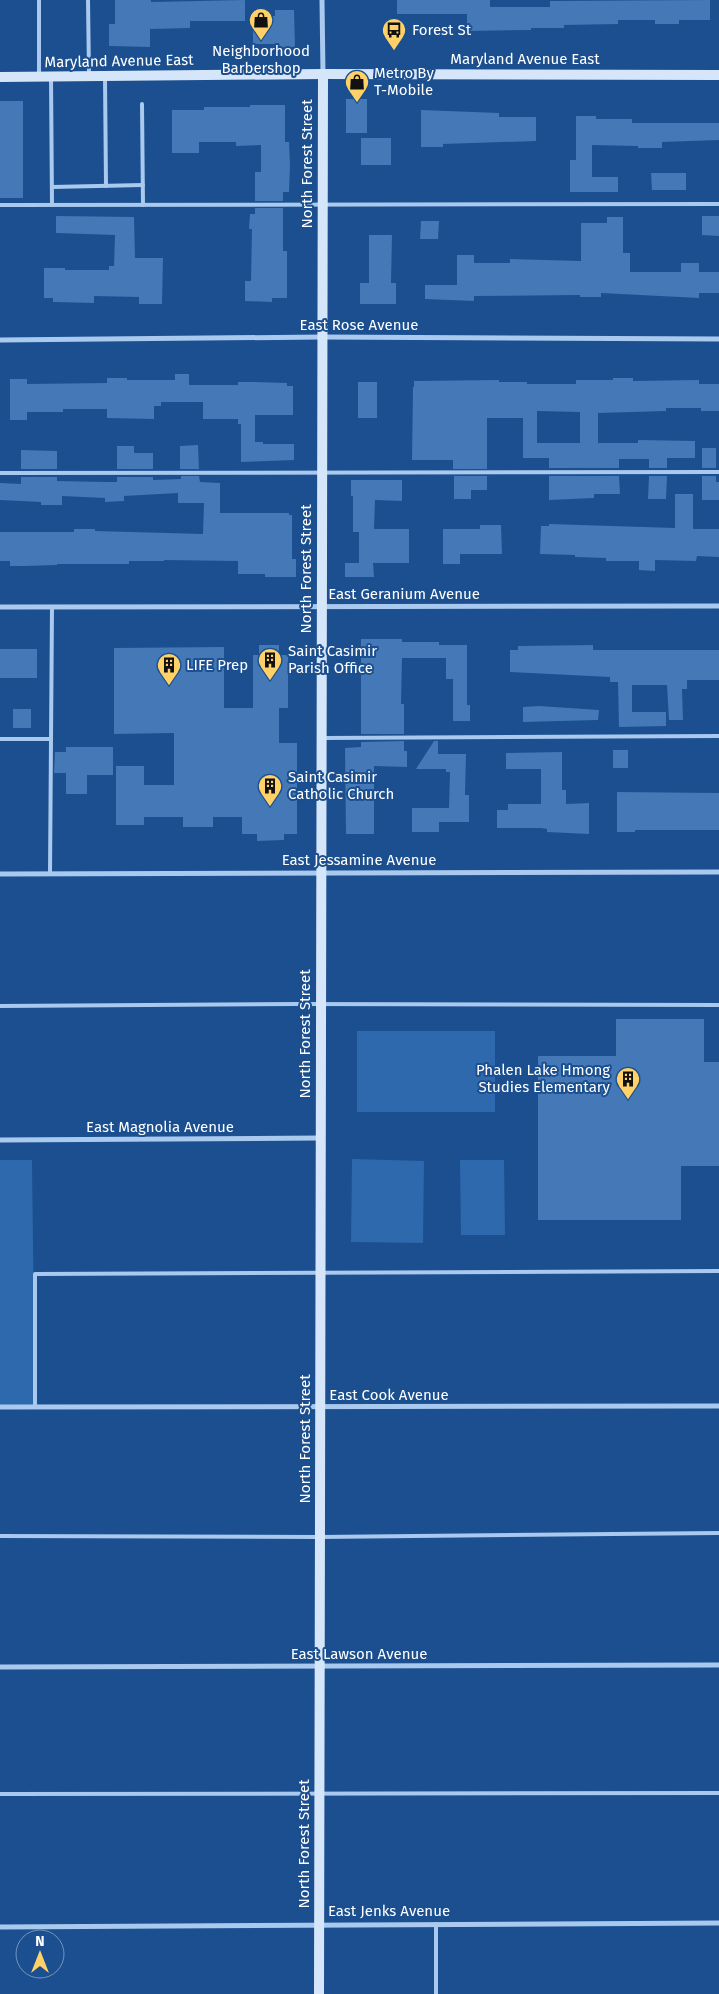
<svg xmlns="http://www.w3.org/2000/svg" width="719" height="1994" font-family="'Fira Sans',sans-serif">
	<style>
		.green { fill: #2e69ad }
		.building { fill: #4478b7; fill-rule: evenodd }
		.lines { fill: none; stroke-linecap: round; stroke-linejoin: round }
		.lane { stroke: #a9c9ee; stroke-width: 4 }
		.street { stroke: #a9c9ee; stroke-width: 5 }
		.secondary { stroke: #d6e6fa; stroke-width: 10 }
		.labels { text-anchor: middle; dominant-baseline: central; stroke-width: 4; stroke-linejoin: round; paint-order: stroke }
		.poi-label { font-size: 15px; fill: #fff; stroke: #1b4f8f; text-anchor: start }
		.street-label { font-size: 15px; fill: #fff; stroke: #1b4f8f }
	</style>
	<rect width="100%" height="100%" fill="#1b4f8f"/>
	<g class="green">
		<rect x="357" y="1031" width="138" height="81"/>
		<polygon points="352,1159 424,1161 423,1243 351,1242"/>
		<polygon points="0,1160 32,1160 35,1407 0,1407"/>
		<polygon points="460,1160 504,1160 505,1235 461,1235"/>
	</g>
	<g class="building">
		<polygon points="115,0 151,0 151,2 245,0 245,21 190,21 190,28 150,29 150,47 109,46 109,24 115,24"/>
		<polygon points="397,0 490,0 490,7 550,7 550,1 710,0 710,20 679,20 679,24 655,24 655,20 618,20 618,24 564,25 564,28 531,28 531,30 467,31 467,14 397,14"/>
		<polygon points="275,10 294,10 295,47 275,48 275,44 253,44 253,16 275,16"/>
		<rect x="346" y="99" width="21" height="34"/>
		<rect x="0" y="101" width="23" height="97"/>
		<polygon points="250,105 285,105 285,142 289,142 290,165 289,192 283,192 283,201 255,201 255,172 261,172 261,145 236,146 236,142 199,142 199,153 172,153 172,110 204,110 204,107 250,107"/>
		<polygon points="421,110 499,113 499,117 536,117 536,141 443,144 443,147 421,147"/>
		<polygon points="576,116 596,116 596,119 632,119 632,123 719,123 719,140 662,142 662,148 638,148 638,146 592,145 592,177 618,177 618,192 570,192 570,160 576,160"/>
		<rect x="361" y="138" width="30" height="27"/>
		<polygon points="651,173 686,173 686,190 652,190"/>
		<polygon points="255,208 283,208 283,251 287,251 287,298 272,298 272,302 245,301 245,281 251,281 252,229 249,229 250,214 255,214"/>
		<polygon points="56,216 134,217 135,258 163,258 162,304 139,304 139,297 94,296 94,303 53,302 53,298 44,298 44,268 65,268 65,270 109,270 109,266 114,266 115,235 56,233"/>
		<polygon points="702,216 719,216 719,236 702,235"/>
		<polygon points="607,217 623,217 623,253 630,253 630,272 681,272 681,263 699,263 699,272 719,272 719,293 699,293 699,298 601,293 601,297 580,297 580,295 474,296 474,301 425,299 425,285 457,285 457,255 474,255 474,263 510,263 510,259 581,261 581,223 607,223"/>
		<polygon points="421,221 439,221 438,239 420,239"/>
		<polygon points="369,235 392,235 391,283 396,283 396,304 360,304 360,283 369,283"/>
		<polygon points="175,374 189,374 189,385 238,385 238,382 255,382 287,383 287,386 293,386 293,415 255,415 255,442 263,442 263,444 294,444 294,460 241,462 241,424 238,424 238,419 203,419 203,402 161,402 161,406 154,406 154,419 107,418 107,409 63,409 63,412 27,412 27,420 10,420 10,379 27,379 27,384 107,383 107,378 127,378 127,380 175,380"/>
		<path d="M613,378h20v3l66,-1v4h20v27h-18v-3h-35v3l-68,2v30h40v-3l57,1v17h-28v10h-18v-9h-30v9h-70v-10h-26v-40h-36v51h-34v-9h-41l1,-73h1v-6l85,-1v2h28v2h49v-4h37zM537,411l43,1v31h-43z"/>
		<rect x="358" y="382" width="19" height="36"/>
		<polygon points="198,445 199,469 180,469 180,446"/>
		<polygon points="117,446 134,446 134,453 153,453 153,469 117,469"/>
		<rect x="702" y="448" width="14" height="20"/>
		<polygon points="21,450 57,451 57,469 21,469"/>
		<polygon points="181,476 199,476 200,482 220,483 220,513 289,513 289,515 292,515 292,559 296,559 296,577 265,577 265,574 238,574 238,561 164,560 164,561 129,561 129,564 57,564 57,565 25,566 10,566 10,561 0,561 0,532 74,532 74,529 95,529 95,531 203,534 204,503 178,503 178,493 124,496 124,501 105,502 105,498 62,496 62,505 41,505 41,502 0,500 0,483 21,484 21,477 57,477 57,481 105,482 117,482 117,477 153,477 153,480 181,479"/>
		<polygon points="454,476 487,476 487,490 471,490 471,499 454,499"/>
		<polygon points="549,476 619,476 620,494 594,494 594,498 549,500"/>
		<polygon points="649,476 667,476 666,499 648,499"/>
		<polygon points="702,476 716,476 716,482 719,482 719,500 702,500"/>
		<polygon points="351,480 402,480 402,501 375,500 374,529 409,529 409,563 373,563 374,577 345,577 345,563 359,563 359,532 353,532 353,496 351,496"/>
		<polygon points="675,494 693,494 693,529 719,529 719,557 697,556 696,561 655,560 655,571 639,570 639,561 606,561 606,558 575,557 575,555 540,554 541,526 549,526 549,524 675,528"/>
		<polygon points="480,525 501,525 502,554 460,554 460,564 443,564 443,529 480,529"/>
		<polygon points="361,639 402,639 402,642 439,642 439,645 467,645 467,705 470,705 470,721 453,721 453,679 446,679 446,658 402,658 401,704 404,704 404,734 361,734"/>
		<polygon points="259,645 279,645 279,655 288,655 288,708 279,708 279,743 297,743 297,834 284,834 284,840 257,841 257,834 242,834 242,817 213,817 213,827 183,827 183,817 144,817 144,825 116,825 116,766 144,766 144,785 174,785 174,733 114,734 114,648 224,647 224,708 253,708 253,655 259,655"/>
		<polygon points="593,645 593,650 719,650 719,680 687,680 687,689 682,689 683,720 669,720 667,685 632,685 632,712 666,712 666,726 619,727 618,682 610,682 610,677 510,672 510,650 518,650 518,646"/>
		<rect x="0" y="649" width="37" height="29"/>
		<polygon points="539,706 599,710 598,720 523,722 523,707"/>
		<rect x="13" y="709" width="18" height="19"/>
		<polygon points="404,741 404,751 407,751 407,767 374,766 374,834 346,834 345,748 361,747 361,742"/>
		<polygon points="434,741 438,741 438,754 466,754 465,795 469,795 469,822 439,822 439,832 412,832 412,808 449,808 450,772 446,772 446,769 416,769"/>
		<polygon points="66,747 113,747 113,775 87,775 87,794 66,794 66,773 54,773 55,752 66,752"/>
		<rect x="613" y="750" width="15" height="18"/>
		<polygon points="562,752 562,790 566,790 566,804 589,803 589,834 547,832 547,829 541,828 497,828 497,810 508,810 508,804 541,804 541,769 506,769 506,753"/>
		<polygon points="617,792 719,793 719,830 635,830 635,832 617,832"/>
		<polygon points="616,1019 704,1019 704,1062 719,1062 719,1166 681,1166 681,1220 538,1220 538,1056 616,1056"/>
	</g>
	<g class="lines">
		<g class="lane">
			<polyline points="88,0 89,75"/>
			<polyline points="39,75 39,0"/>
			<polyline points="51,77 52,205"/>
			<polyline points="105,78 106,186"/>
			<polyline points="142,104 143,205"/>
			<polyline points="52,187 143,185"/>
			<polyline points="0,205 719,204"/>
			<polyline points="0,473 719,472"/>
			<polyline points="323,738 719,736"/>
			<polyline points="0,739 51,739"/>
			<polyline points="50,874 52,607"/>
			<polyline points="0,1006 298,1004 719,1005"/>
			<polyline points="35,1407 35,1274 719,1271"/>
			<polyline points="0,1536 320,1537 719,1533"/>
			<polyline points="0,1794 719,1793"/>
			<polyline points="436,1994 436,1924"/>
		</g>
		<g class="street">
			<polyline points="322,0 323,74"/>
			<polyline points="0,340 322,337 719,339"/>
			<polyline points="0,607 719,606"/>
			<polyline points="0,874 719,872"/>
			<polyline points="0,1140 320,1138"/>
			<polyline points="0,1407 719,1406"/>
			<polyline points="0,1667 719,1665"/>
			<polyline points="0,1927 719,1923"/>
		</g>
		<g class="secondary">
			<polyline points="0,77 323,74 719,75"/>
			<polyline points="319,1994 323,74"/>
		</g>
	</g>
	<defs>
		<g id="shop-pin" transform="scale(1.25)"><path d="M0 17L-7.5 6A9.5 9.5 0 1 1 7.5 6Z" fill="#ffd166" stroke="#1b4f8f"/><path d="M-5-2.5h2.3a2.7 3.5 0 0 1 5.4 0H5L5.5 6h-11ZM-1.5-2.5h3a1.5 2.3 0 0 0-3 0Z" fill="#111"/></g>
		<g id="bus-pin" transform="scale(1.25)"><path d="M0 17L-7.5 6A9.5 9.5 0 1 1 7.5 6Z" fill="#ffd166" stroke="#1b4f8f"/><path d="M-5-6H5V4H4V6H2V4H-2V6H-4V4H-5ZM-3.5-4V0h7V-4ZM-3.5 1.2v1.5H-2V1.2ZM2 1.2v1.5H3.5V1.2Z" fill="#111"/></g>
		<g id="building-pin" transform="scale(1.25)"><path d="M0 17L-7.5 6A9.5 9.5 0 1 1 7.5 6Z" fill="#ffd166" stroke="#1b4f8f"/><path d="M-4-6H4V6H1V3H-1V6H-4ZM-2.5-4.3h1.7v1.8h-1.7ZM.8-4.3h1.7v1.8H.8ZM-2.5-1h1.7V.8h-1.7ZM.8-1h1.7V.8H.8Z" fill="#111"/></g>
	</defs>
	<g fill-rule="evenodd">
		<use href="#shop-pin" x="261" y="20"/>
		<use href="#bus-pin" x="394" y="30"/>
		<use href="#shop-pin" x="357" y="82"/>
		<use href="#building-pin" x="270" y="660"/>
		<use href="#building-pin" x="169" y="665"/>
		<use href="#building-pin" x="270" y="786"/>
		<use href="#building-pin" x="628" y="1079"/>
	</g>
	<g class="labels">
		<g class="poi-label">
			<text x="412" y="30">Forest St</text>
			<text x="261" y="51" text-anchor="middle">Neighborhood<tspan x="261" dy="17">Barbershop</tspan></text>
			<text x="374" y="73">Metro By<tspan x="374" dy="17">T-Mobile</tspan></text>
			<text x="288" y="651">Saint Casimir<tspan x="288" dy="17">Parish Office</tspan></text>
			<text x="186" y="665">LIFE Prep</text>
			<text x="288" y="777">Saint Casimir<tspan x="288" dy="17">Catholic Church</tspan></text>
			<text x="610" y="1070" text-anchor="end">Phalen Lake Hmong<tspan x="610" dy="17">Studies Elementary</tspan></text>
		</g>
		<g class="street-label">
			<text x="525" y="59">Maryland Avenue East</text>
			<text transform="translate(119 61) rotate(-1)">Maryland Avenue East</text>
			<text transform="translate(307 164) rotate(-90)">North Forest Street</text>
			<text x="359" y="325">East Rose Avenue</text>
			<text transform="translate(306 569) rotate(-90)">North Forest Street</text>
			<text x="404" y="594">East Geranium Avenue</text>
			<text x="359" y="860">East Jessamine Avenue</text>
			<text transform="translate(305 1034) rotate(-90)">North Forest Street</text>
			<text x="160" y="1127">East Magnolia Avenue</text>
			<text x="389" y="1395">East Cook Avenue</text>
			<text transform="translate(305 1439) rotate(-90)">North Forest Street</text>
			<text x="359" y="1654">East Lawson Avenue</text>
			<text transform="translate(304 1844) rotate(-90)">North Forest Street</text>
			<text x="389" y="1911">East Jenks Avenue</text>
		</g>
	</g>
	<g transform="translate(40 1954)"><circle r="24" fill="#1b4f8f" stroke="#7695bc"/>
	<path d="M0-4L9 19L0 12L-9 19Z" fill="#ffd166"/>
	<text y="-8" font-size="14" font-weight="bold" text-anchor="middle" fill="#ffffff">N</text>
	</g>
</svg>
